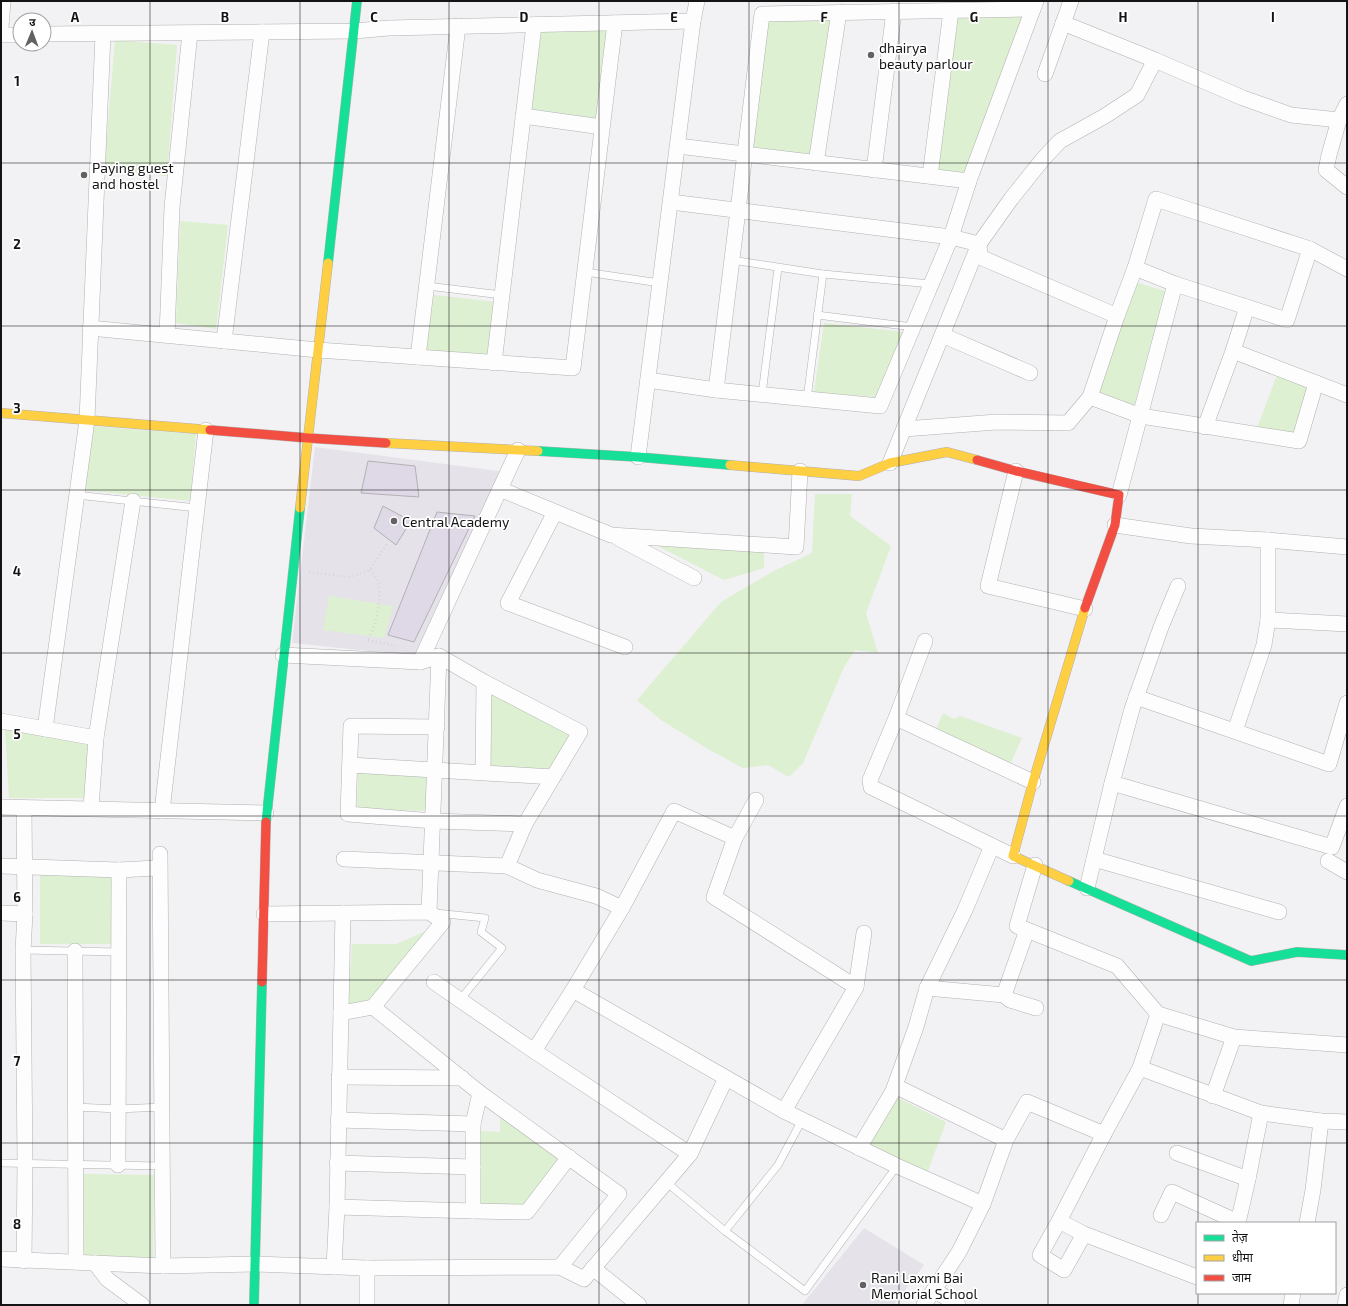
<svg xmlns="http://www.w3.org/2000/svg" width="1348" height="1306" font-family="'Exo 2','Noto Sans Devanagari',sans-serif">
	<style>
		.built { fill: #e5e3e9 }
		.green { fill: #ddf0d1 }
		.building { fill: #dfd9e7; stroke: #b2b1b3 }
		.lines { fill: none; stroke-linecap: round; stroke-linejoin: round }
		.lane-casing { stroke: #b2b1b3; stroke-width: 8 }
		.street-casing { stroke: #b2b1b3; stroke-width: 16 }
		.fast-casing { stroke: #b2b1b3; stroke-width: 10 }
		.slow-casing { stroke: #b2b1b3; stroke-width: 10 }
		.jam-casing { stroke: #b2b1b3; stroke-width: 10 }
		.path { stroke: #d6d6d7; stroke-width: 2.5; stroke-dasharray: 1 3; stroke-linecap: butt }
		.lane { stroke: #fdfdfd; stroke-width: 7 }
		.street { stroke: #fdfdfd; stroke-width: 15 }
		.fast { stroke: #16e098; stroke-width: 9 }
		.slow { stroke: #ffcf43; stroke-width: 9 }
		.jam { stroke: #f24e42; stroke-width: 9 }
		.grid { fill: none; stroke: #141415; stroke-width: 1; stroke-opacity: 0.55 }
		.poi-dot { fill: #626163; stroke: #fff; stroke-width: 1.5 }
		.labels { text-anchor: middle; dominant-baseline: central; stroke-width: 3.5; stroke-linejoin: round; paint-order: stroke }
		.poi-label { font-size: 14px; fill: #141415; stroke: #fff; text-anchor: start }
		.grid-label { font-size: 13px; text-anchor: middle; font-weight: bold; fill: #141415; stroke: #fff; stroke-width: 3.5; stroke-linejoin: round; paint-order: stroke }
	</style>
	<rect width="100%" height="100%" fill="#f2f1f3"/>
	<g class="built">
		<polygon points="315,447 506,472 417,656 292,643"/>
		<polygon points="864,1228 924,1265 894,1305 802,1305"/>
	</g>
	<g class="green">
		<polygon points="954,16 1026,16 967,181 934,173"/>
		<polygon points="833,19 817,158 751,150 767,20"/>
		<polygon points="608,27 597,120 531,113 541,30"/>
		<polygon points="115,40 177,45 167,176 104,171"/>
		<polygon points="180,221 228,225 216,329 176,323"/>
		<polygon points="1132,281 1165,291 1134,406 1096,393"/>
		<polygon points="434,295 496,302 490,357 426,351"/>
		<polygon points="824,323 904,332 877,397 814,392"/>
		<polygon points="1277,375 1310,386 1295,437 1257,428"/>
		<polygon points="90,426 196,434 190,501 83,490"/>
		<polygon points="815,494 852,494 850,516 891,546 866,613 878,653 855,650 844,667 803,763 789,777 768,765 743,768 708,749 661,720 637,700 721,602 774,571 812,553"/>
		<polygon points="648,541 764,550 764,568 724,580"/>
		<polygon points="329,596 393,606 384,638 323,630"/>
		<polygon points="488,692 575,733 551,773 486,767"/>
		<polygon points="943,713 954,719 960,716 1022,738 1009,767 935,732"/>
		<polygon points="5,729 95,745 88,798 9,798"/>
		<polygon points="358,771 428,774 429,811 357,809"/>
		<polygon points="40,874 114,875 113,944 40,944"/>
		<polygon points="424,932 370,1002 348,1007 352,944 396,944"/>
		<polygon points="896,1097 946,1122 926,1176 865,1146"/>
		<polygon points="500,1114 561,1159 524,1208 479,1207 481,1131 500,1132"/>
		<polygon points="82,1174 154,1175 153,1258 81,1258"/>
	</g>
	<g class="building">
		<polygon points="368,461 415,466 419,497 361,493"/>
		<polygon points="383,506 411,521 396,545 374,528"/>
		<polygon points="437,512 475,516 414,642 388,635"/>
	</g>
	<g class="lines">
		<g class="lane-casing">
			<g id="lane">
				<polyline points="732,260 823,274 931,284"/>
				<polyline points="585,272 660,283"/>
				<polyline points="427,286 502,295"/>
				<polyline points="817,315 913,327"/>
				<polyline points="762,394 778,268"/>
				<polyline points="807,399 823,274"/>
				<polyline points="76,495 197,508"/>
				<polyline points="435,913 485,918 481,932 502,948 460,1000"/>
				<polyline points="23,950 119,952"/>
				<polyline points="75,1107 118,1109 163,1107"/>
				<polyline points="1,1163 163,1166"/>
				<polyline points="666,1182 725,1231 805,1291 897,1166"/>
				<polyline points="725,1231 778,1165 802,1120"/>
			</g>
		</g>
		<g class="street-casing">
			<g id="street">
				<polyline points="1063,23 1155,60"/>
				<polyline points="1,27 3,1"/>
				<polyline points="44,34 354,31 389,28 693,21"/>
				<polyline points="1,35 20,35"/>
				<polyline points="1045,74 1071,1"/>
				<polyline points="523,116 602,127"/>
				<polyline points="1339,120 1329,155 1326,170 1347,187"/>
				<polyline points="678,146 969,181"/>
				<polyline points="816,163 839,12"/>
				<polyline points="874,170 894,11"/>
				<polyline points="930,176 951,11"/>
				<polyline points="671,202 951,237 979,244"/>
				<polyline points="979,244 980,257 1117,316 1135,268 1156,199 1310,249 1347,269"/>
				<polyline points="1135,268 1175,284 1287,320 1310,249"/>
				<polyline points="1247,307 1233,351 1347,395"/>
				<polyline points="1117,316 1090,397 1141,416 1299,441 1316,383"/>
				<polyline points="90,328 318,350 573,368 615,23"/>
				<polyline points="167,335 172,207 190,33"/>
				<polyline points="942,335 1030,373"/>
				<polyline points="224,341 262,32"/>
				<polyline points="418,357 458,26"/>
				<polyline points="494,363 534,25"/>
				<polyline points="648,380 716,390 762,14 1033,9 1036,1"/>
				<polyline points="716,390 880,406 951,237 969,181 1033,9"/>
				<polyline points="1205,427 1233,351"/>
				<polyline points="904,429 997,422 1068,423 1090,397"/>
				<polyline points="638,457 693,21 697,1"/>
				<polyline points="890,463 979,244 1011,199 1043,159 1060,141 1105,116 1137,95 1155,60 1243,98 1291,115 1339,120 1347,104"/>
				<polyline points="1016,471 988,586 1085,609"/>
				<polyline points="500,489 611,535 796,547 800,471"/>
				<polyline points="1119,495 1175,284"/>
				<polyline points="555,512 508,603 625,647"/>
				<polyline points="1115,525 1191,536 1268,540 1347,547"/>
				<polyline points="618,538 694,578"/>
				<polyline points="1268,620 1347,624"/>
				<polyline points="925,641 896,718 870,780 871,787 1013,856"/>
				<polyline points="283,655 420,662 439,656 484,682 580,732 525,824 507,866 537,880 596,896 622,908"/>
				<polyline points="420,662 518,450"/>
				<polyline points="1136,697 1329,764 1347,703"/>
				<polyline points="896,718 1033,782"/>
				<polyline points="1,721 96,738"/>
				<polyline points="437,727 351,726 348,814 433,821 525,824"/>
				<polyline points="45,729 87,420 103,34"/>
				<polyline points="1235,731 1264,645 1268,620 1268,540"/>
				<polyline points="350,765 553,777"/>
				<polyline points="483,772 484,682"/>
				<polyline points="1112,783 1332,847 1347,806"/>
				<polyline points="1,807 266,813"/>
				<polyline points="24,808 25,914 23,950 25,1163 24,1261"/>
				<polyline points="91,808 96,738 133,501"/>
				<polyline points="162,811 206,430"/>
				<polygon points="674,811 735,838 714,897 856,987 784,1111 573,990 622,908"/>
				<polyline points="735,838 756,800"/>
				<polyline points="160,854 163,1266"/>
				<polyline points="344,859 507,866"/>
				<polyline points="1094,859 1279,912"/>
				<polyline points="1328,861 1347,872"/>
				<polyline points="1035,865 1017,926 1117,966 1158,1014 1234,1037 1347,1045"/>
				<polyline points="1,866 119,870 157,868 159,870"/>
				<polyline points="1087,888 1112,783 1132,709 1161,627 1178,586"/>
				<polyline points="429,912 439,656"/>
				<polyline points="1,913 25,914"/>
				<polyline points="264,914 429,912 443,922 373,1007 480,1093 619,1194 560,1267"/>
				<polyline points="75,951 76,1262"/>
				<polyline points="434,982 534,1051 690,1154"/>
				<polyline points="856,987 864,933"/>
				<polyline points="927,988 1004,995 1010,1000 1036,1008"/>
				<polyline points="1004,995 1027,930"/>
				<polyline points="341,1013 373,1007"/>
				<polyline points="534,1051 573,990"/>
				<polyline points="1140,1068 1158,1014"/>
				<polyline points="339,1077 462,1078"/>
				<polyline points="895,1086 1006,1140"/>
				<polyline points="480,1093 473,1124 473,1211 527,1212 569,1157"/>
				<polyline points="1213,1096 1234,1037"/>
				<polyline points="784,1111 897,1166 983,1204"/>
				<polyline points="338,1120 473,1124"/>
				<polyline points="859,1148 893,1091 916,1027 927,988 965,910 992,846"/>
				<polyline points="1177,1153 1248,1179 1261,1113"/>
				<polyline points="337,1163 473,1167"/>
				<polyline points="118,1165 119,870"/>
				<polyline points="337,1207 473,1211"/>
				<polyline points="1161,1215 1172,1192 1238,1222"/>
				<polyline points="1059,1221 1104,1134"/>
				<polyline points="1238,1223 1248,1179"/>
				<polyline points="1307,1223 1313,1190 1321,1121"/>
				<polyline points="1084,1234 1064,1270 1040,1255 1059,1221 1084,1234 1197,1277"/>
				<polyline points="1,1259 163,1266 255,1264 367,1268 560,1267 584,1279 690,1154 726,1078"/>
				<polyline points="95,1263 107,1279 142,1305"/>
				<polyline points="334,1267 337,1207 343,913"/>
				<polyline points="593,1268 639,1305"/>
				<polyline points="934,1290 958,1305"/>
				<polyline points="367,1305 367,1268"/>
				<polyline points="924,1305 959,1252 983,1204 1006,1140 1027,1102 1104,1134 1140,1068 1261,1113 1321,1121 1347,1122"/>
				<polyline points="1291,1305 1293,1293"/>
				<polyline points="1345,1305 1347,1295"/>
			</g>
		</g>
		<g class="fast-casing">
			<g id="fast">
				<polyline points="328,263 357,1"/>
				<polyline points="538,451 638,457 730,465"/>
				<polyline points="266,822 300,508"/>
				<polyline points="1069,881 1251,961 1297,952 1347,955"/>
				<polyline points="254,1305 262,982"/>
			</g>
		</g>
		<g class="slow-casing">
			<g id="slow">
				<polyline points="1,413 210,430"/>
				<polyline points="386,443 538,451"/>
				<polyline points="730,465 859,476 890,463 947,452 977,460"/>
				<polyline points="300,508 328,263"/>
				<polyline points="1069,881 1013,856 1033,782 1085,608"/>
			</g>
		</g>
		<g class="jam-casing">
			<g id="jam">
				<polyline points="210,430 308,438 386,443"/>
				<polyline points="977,460 1016,471 1119,495 1115,525 1085,608"/>
				<polyline points="262,982 266,822"/>
			</g>
		</g>
		<g class="path">
			<path d="M370,570c3,3 6,6 7,10 7,13 -1,49 -10,60l29,6"/>
			<polyline points="309,572 350,577 370,570 388,542"/>
		</g>
		<use href="#lane" class="lane"/>
		<use href="#street" class="street"/>
		<use href="#fast" class="fast"/>
		<use href="#slow" class="slow"/>
		<use href="#jam" class="jam"/>
	</g>
	<path class="grid" d="M150,1v1304M300,1v1304M449,1v1304M599,1v1304M749,1v1304M899,1v1304M1048,1v1304M1198,1v1222M1,163h1346M1,326h1346M1,490h1346M1,653h1346M1,816h1346M1,980h1346M1,1143h1346M1198,1293v12"/>
	<g class="poi-dot">
		<circle cx="871" cy="55" r="4"/>
		<circle cx="84" cy="175" r="4"/>
		<circle cx="394" cy="521" r="4"/>
		<circle cx="863" cy="1285" r="4"/>
	</g>
	<g class="labels">
		<g class="poi-label">
			<text x="879" y="47">dhairya<tspan x="879" dy="16">beauty parlour</tspan></text>
			<text x="92" y="167">Paying guest<tspan x="92" dy="16">and hostel</tspan></text>
			<text x="402" y="521">Central Academy</text>
			<text x="871" y="1277">Rani Laxmi Bai<tspan x="871" dy="16">Memorial School</tspan></text>
		</g>
	</g>
	<g class="grid-label">
		<text x="75" y="22">A</text>
		<text x="225" y="22">B</text>
		<text x="374" y="22">C</text>
		<text x="524" y="22">D</text>
		<text x="674" y="22">E</text>
		<text x="824" y="22">F</text>
		<text x="974" y="22">G</text>
		<text x="1123" y="22">H</text>
		<text x="1273" y="22">I</text>
		<text x="17" y="86">1</text>
		<text x="17" y="249">2</text>
		<text x="17" y="413">3</text>
		<text x="17" y="576">4</text>
		<text x="17" y="739">5</text>
		<text x="17" y="902">6</text>
		<text x="17" y="1066">7</text>
		<text x="17" y="1229">8</text>
	</g>
	<rect width="1348" height="1306" fill="none" stroke="#141415" stroke-width="4"/>
	<rect x="1196" y="1222" width="140" height="72" fill="#ffffff" stroke="#a1a1a1"/>
	<rect x="1204" y="1235" width="20" height="6" fill="#16e098" stroke="#a1a1a1"/>
	<text x="1232" y="1242" font-size="12" fill="#141415">तेज़</text>
	<rect x="1204" y="1255" width="20" height="6" fill="#ffcf43" stroke="#a1a1a1"/>
	<text x="1232" y="1262" font-size="12" fill="#141415">धीमा</text>
	<rect x="1204" y="1275" width="20" height="6" fill="#f24e42" stroke="#a1a1a1"/>
	<text x="1232" y="1282" font-size="12" fill="#141415">जाम</text>
	<g transform="translate(32 32) rotate(1)"><circle r="19" fill="#ffffff" stroke="#a1a1a1"/>
	<path d="M0-3L7 15L0 10L-7 15Z" fill="#626163"/>
	<text y="-6" font-size="11" font-weight="bold" text-anchor="middle" fill="#141415">उ</text>
	</g>
</svg>
